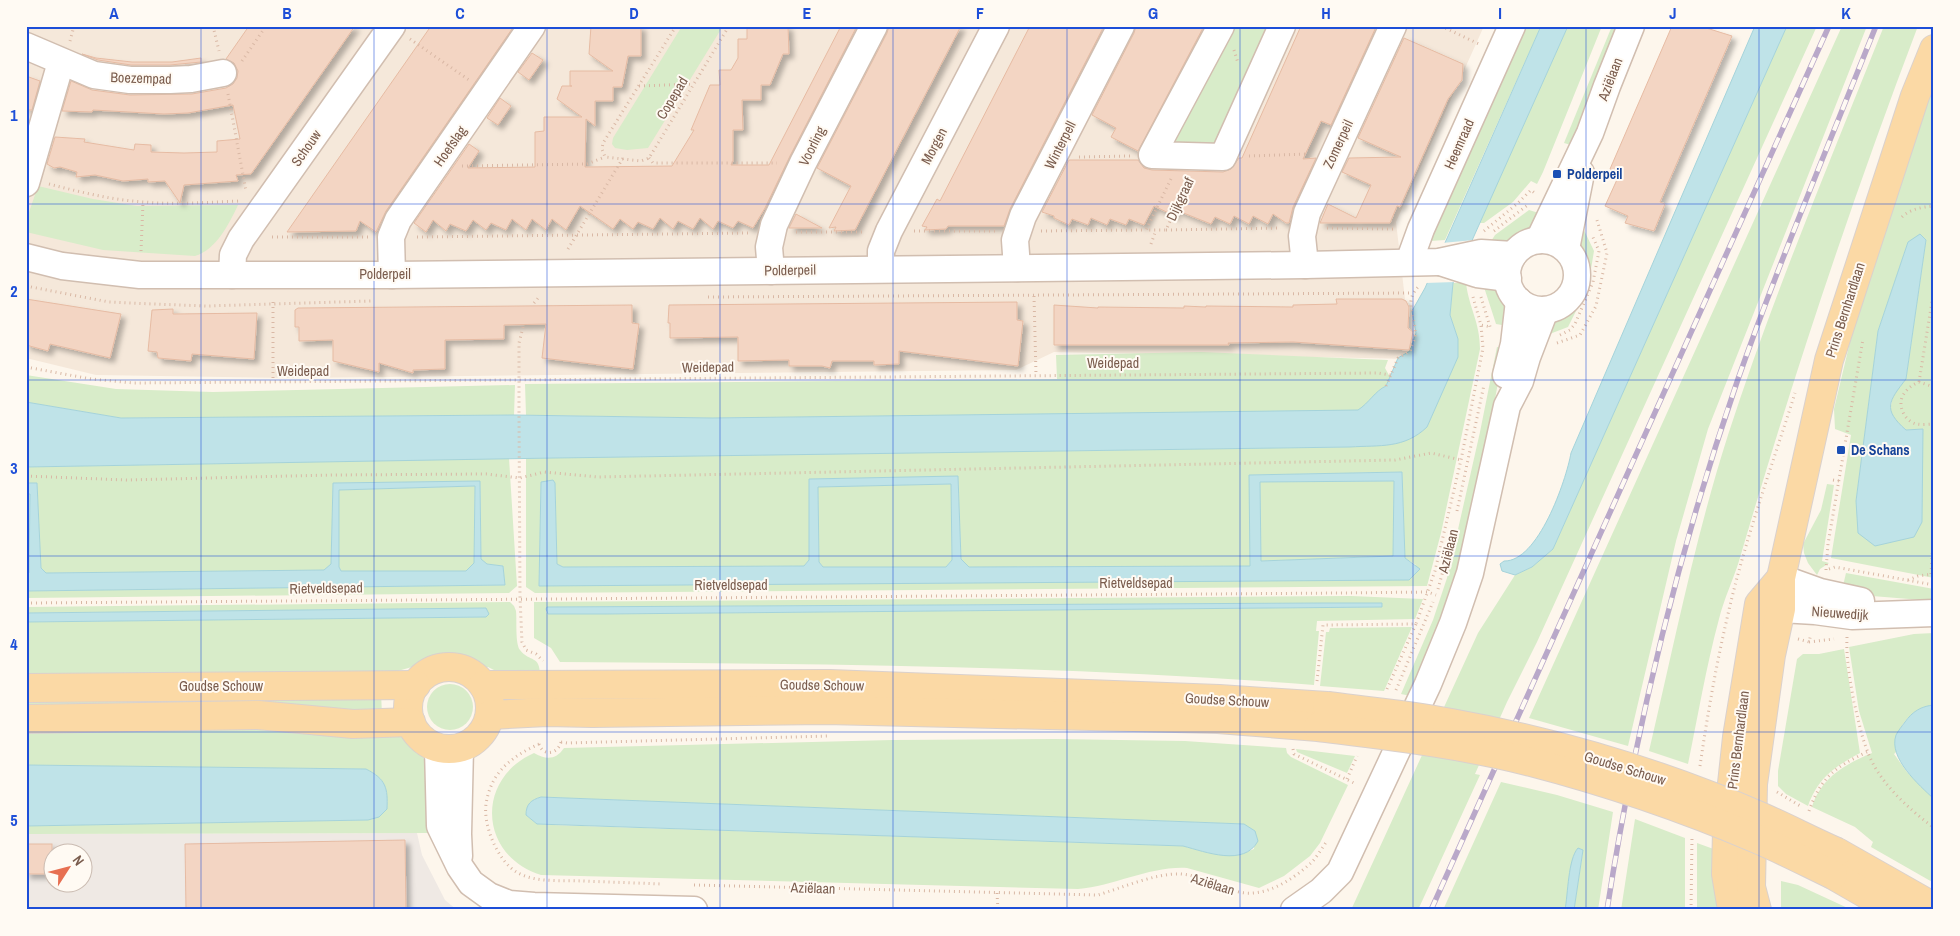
<svg xmlns="http://www.w3.org/2000/svg" width="1960" height="936" font-family="'Archivo Narrow',sans-serif">
	<style>
		.residential { fill: #f5e8da }
		.industrial { fill: #efe9e4; fill-rule: evenodd }
		.green { fill: #d8ecc9; fill-rule: evenodd }
		.water { fill: #bfe3e8; stroke: #a5d3da; fill-rule: evenodd }
		.pier { fill: #fdf6ec }
		.building { fill: #f3d5c3; stroke: #e6bba3; filter: url(#shadow) }
		.lines { fill: none; stroke-linecap: round; stroke-linejoin: round }
		.minor-casing { stroke: #d1beb0; stroke-width: 29 }
		.major-casing { stroke: #dad1cd; stroke-width: 30 }
		.path { stroke: #d9b8a5; stroke-width: 3; stroke-dasharray: 1 4; stroke-linecap: butt }
		.minor { stroke: #fff; stroke-width: 26 }
		.major { stroke: #fbd9a5; stroke-width: 28 }
		.rail-casing { stroke: #b9a8c9; stroke-width: 5.5 }
		.rail { stroke: #fffaf3; stroke-width: 4; stroke-dasharray: 11; stroke-linecap: butt }
		.major-bridge-casing { stroke: #dad1cd; stroke-width: 30; stroke-linecap: butt }
		.major-bridge { stroke: #fbd9a5; stroke-width: 28 }
		.grid { fill: none; stroke: #1d4ed8; stroke-width: 1; stroke-opacity: 0.55 }
		.transit-dot { fill: #1a4fb4; stroke: #fffaf3; stroke-width: 2 }
		.labels { text-anchor: middle; dominant-baseline: central; stroke-width: 4; stroke-linejoin: round; paint-order: stroke }
		.street-label { font-size: 14px; fill: #7a5c4d; stroke: #fffaf3 }
		.transit-label { font-size: 14px; font-weight: bold; fill: #164399; stroke: #fffaf3; text-anchor: start }
		.neatline { fill: none; stroke: #1d4ed8; stroke-width: 2 }
		.grid-label { font-size: 16px; text-anchor: middle; font-weight: bold; fill: #1d4ed8 }
	</style>
	<defs>
		<filter id="shadow"><feDropShadow dx="4.5" dy="4.5" stdDeviation="2.5" flood-color="#0004"/></filter>
	</defs>
	<rect width="100%" height="100%" fill="#fdf6ec"/>
	<polygon class="residential" points="26,26 1484,26 1396,222 1412,359 1054,352 1016,370 292,378 96,375 26,358"/>
	<path class="industrial" d="M417,833l5,22 23,45 12,10h-431v-76zM52,854h30v30h-30z"/>
	<g class="green">
		<polygon points="682,26 723,26 648,148 627,150 615,148 612,144 613,138"/>
		<polygon points="1228,26 1277,26 1225,143 1168,143"/>
		<path d="M1523,26h18l-96,214 -15,1c32,-71 61,-143 93,-215z"/>
		<polygon points="1568,26 1602,26 1543,172 1537,184 1531,181 1513,202 1484,223 1479,223"/>
		<polygon points="1612,26 1618,26 1571,145 1564,143"/>
		<polygon points="1787,26 1817,26 1537,642 1507,702 1475,774 1480,775 1418,910 1351,910 1478,633 1515,575 1532,567 1553,549"/>
		<polygon points="1842,26 1867,26 1708,429 1676,541 1628,746 1529,718"/>
		<path d="M1884,26h34c-67,176 -126,354 -179,535 -6,19 -15,38 -20,58 -13,48 -21,97 -31,145l-39,-13c25,-106 46,-213 79,-316 45,-139 102,-274 156,-409z"/>
		<path d="M1934,84v494l-103,-20 20,-123 -16,-6 -1,-20 31,-130zM1926,240l-20,139 -13,16 -3,16 6,10 10,9 16,-1 -66,72 22,-170 30,-89z"/>
		<path d="M38,186l55,13 44,7 101,-1c-9,19 -22,45 -43,51l-92,-6 -77,-18v-11z"/>
		<polygon points="1529,210 1542,214 1536,226 1514,241 1505,245 1490,243 1495,235"/>
		<polygon points="1583,228 1594,251 1589,281 1586,268 1577,246"/>
		<path d="M1453,283h13c3,25 14,39 14,66l-39,184 -14,53 -892,7 -9,-6v-129l824,-11 44,-3 33,-17 10,-24 21,-64 -8,-24zM1402,472l3,86 11,7 -877,20 2,-103 14,2 2,80 6,3 241,-1 5,-6v-81l149,-2 3,82 8,8 281,-1v-91z"/>
		<path d="M1483,284h13c13,15 12,23 12,42l-12,-2z"/>
		<polygon points="1569,309 1576,311 1568,327 1547,335 1553,319"/>
		<polygon points="1497,347 1504,348 1489,434 1456,582 1411,696 1401,694 1433,620 1447,578 1480,432"/>
		<path d="M1201,352l187,8 -3,8 5,9 -4,9c-11,5 -15,19 -27,24 -5,2 -14,1 -20,2l-627,6 -186,-3 -1,-31 532,-5 -1,-24z"/>
		<polygon points="26,375 116,389 213,392 515,385 514,415 121,418 26,402"/>
		<polygon points="509,458 517,586 509,593 26,598 26,591 505,585 503,566 487,564 481,560 480,481 333,483 331,565 324,570 46,573 41,568 37,483 26,483 26,467"/>
		<polygon points="1394,481 1393,556 1261,561 1259,482"/>
		<polygon points="951,484 952,560 946,567 823,567 819,562 818,487"/>
		<polygon points="1827,484 1834,485 1822,561 1829,563 1820,569 1817,575 1808,563 1804,553 1803,544 1821,510"/>
		<polygon points="475,486 474,563 466,571 341,571 339,567 339,490"/>
		<polygon points="26,494 30,494 29,574 26,574"/>
		<polygon points="1846,573 1934,589 1934,601 1872,596 1842,590"/>
		<path d="M1351,596l72,3 -8,20 -98,2 -1,10h3l-5,54c-251,-20 -503,-21 -754,-23l-9,-14 -17,-10v-36zM1322,603h60v4l-777,7h-57l-2,-2 1,-5z"/>
		<path d="M510,602l4,4 2,5c1,8 -1,33 4,39 10,13 20,4 20,26l-40,-3 -12,-6 -5,2c-14,-8 -28,-15 -45,-11 -7,1 -11,5 -18,3l-8,6 -18,5 -368,9v-59l459,-5 1,-9 -460,5v-6z"/>
		<polygon points="1412,627 1384,691 1320,686 1326,632 1329,632 1330,628"/>
		<path d="M1934,633v72c-21,1 -42,25 -37,46l-3,3 13,18 27,27v84l-63,-36 2,-5 -18,-15 -43,-20c9,-29 33,-43 60,-54l-13,-42 -10,-64 65,-13z"/>
		<path d="M1844,649l16,104c-26,14 -42,25 -52,53l-22,-12 -8,-8v-15l19,-112 6,-5h16z"/>
		<circle cx="450" cy="707" r="23"/>
		<polygon points="381,691 382,716 26,710 26,695"/>
		<path d="M26,728l358,2 18,6 9,9 6,1c18,26 14,57 14,87l-405,1v-8l342,-6 19,-11c1,-21 -1,-30 -21,-40l-340,-4z"/>
		<path d="M1055,739l130,2 101,7 1,5 4,4 57,28 -28,58 -10,13 -26,20 -25,12 -72,-20c-37,-2 -72,18 -109,21l-537,-14c-62,-19 -66,-96 -7,-122 12,7 22,7 30,-5l328,-8zM541,797l702,27 12,7 -1,18c-24,11 -46,4 -70,-3l-631,-21 -16,-1 -11,-9c0,-11 5,-15 15,-18z"/>
		<polygon points="1296,749 1355,756 1347,773 1297,752"/>
		<polygon points="1501,782 1557,795 1613,812 1598,910 1574,910 1583,851 1565,910 1443,910"/>
		<polygon points="1635,819 1685,838 1685,910 1621,910"/>
		<polygon points="1697,843 1719,851 1720,891 1716,910 1697,910"/>
		<polygon points="1781,881 1798,885 1852,910 1781,910"/>
	</g>
	<g class="water">
		<path d="M1541,26h27l-115,257 -3,32 8,24v18l-31,70c-23,22 -47,18 -77,20l-796,11 -528,9v-65l95,16 393,-3 198,3 646,-8c11,-7 17,-19 28,-24l12,-28 12,-7 6,-18 -4,-22 13,-23z"/>
		<path d="M1755,26h32l-234,523 -21,18 -17,8 -13,-4 -2,-7 4,-3c34,1 62,-80 67,-108z"/>
		<path d="M1920,234l6,6 -20,139c-17,22 -24,30 0,51l17,-1 -1,93 -8,15 -39,9 -17,-13 -2,-32 22,-170 30,-89z"/>
		<path d="M1402,472l3,86 15,11 -11,11 -870,6 2,-104 12,-2 2,3 2,81 6,3 241,-1 5,-6v-81l149,-3 3,83 8,8 281,-1 -1,-91zM1260,482l134,-1 -1,75 -132,5zM951,484l1,76 -6,7h-123l-4,-5 -1,-75z"/>
		<path d="M480,481l1,78 6,5 16,2 2,19 -479,6v-17l3,-1 1,-79h-4v-11h11l4,85 5,5 278,-3 7,-6 2,-81zM475,486l-1,77 -8,8h-125l-2,-4v-77z"/>
		<polygon points="1322,603 1382,603 1382,607 605,614 548,614 546,609 547,607"/>
		<polygon points="486,608 489,614 486,617 26,622 26,613"/>
		<path d="M1934,705v94c-15,-14 -46,-41 -38,-64 2,-4 6,-9 9,-13 7,-10 16,-16 29,-17z"/>
		<path d="M26,765l340,4c20,10 22,19 21,40l-8,8 -11,3 -342,6z"/>
		<path d="M541,797l703,27 11,7 3,10c-14,26 -52,11 -75,5l-646,-22 -11,-9c0,-11 5,-15 15,-18z"/>
		<path d="M1578,848l5,2 -9,60h-9c3,-16 3,-51 13,-62z"/>
	</g>
	<polygon class="pier" points="1474,240 1455,282 1425,283 1442,243"/>
	<g class="building">
		<polygon points="249,26 355,26 251,174 236,175 238,181 184,185 180,203 165,181 148,182 148,179 123,181 95,175 76,177 77,172 60,167 54,168 47,164 55,137 85,139 84,142 134,150 135,144 151,145 151,152 184,153 217,152 217,141 240,139 233,105 188,113 164,114 93,110 92,112 62,111 71,81 92,90 130,95 192,94 226,88 233,84 237,78 238,71 234,63 226,59"/>
		<polygon points="431,26 514,26 386,211 376,232 360,221 356,231 287,232"/>
		<polygon points="591,26 641,26 641,56 628,56 622,87 613,87 613,101 595,101 595,126 586,119 585,167 672,166 694,130 691,130 710,85 720,85 719,70 731,70 738,58 738,39 747,39 747,26 788,26 789,54 783,54 770,85 761,85 761,100 742,100 743,130 733,130 733,161 731,165 769,165 841,26 857,26 790,156 765,208 753,228 738,221 733,228 718,221 713,229 700,218 693,229 678,221 673,229 660,218 653,229 638,222 633,229 620,219 613,229 580,206 566,230 552,219 546,230 532,219 526,230 512,219 506,230 491,223 486,230 473,220 466,231 450,224 446,231 433,220 426,232 414,223 469,144 479,151 468,168 535,167 535,132 544,131 544,117 582,117 557,99 562,86 572,86 570,86 570,71 613,71 589,54"/>
		<polygon points="889,26 961,26 855,230 834,231 836,227 829,228 851,186 817,168 887,33"/>
		<polygon points="1030,26 1104,26 1010,209 1004,226 948,226 946,229 925,230 927,227 922,226 937,199 940,201"/>
		<polygon points="1136,26 1204,26 1138,151 1111,137 1116,128 1092,115 1134,33"/>
		<polygon points="1301,26 1376,27 1331,125 1321,121 1303,159 1316,158 1293,207 1289,223 1286,223 1273,214 1268,224 1253,216 1249,224 1234,216 1230,224 1215,217 1211,224 1171,208 1177,217 1154,206 1144,225 1129,219 1126,225 1110,219 1107,225 1091,218 1088,225 1072,219 1069,225 1054,218 1054,216 1042,212 1069,160 1138,160 1144,168 1152,170 1223,172 1231,169 1239,158 1242,158"/>
		<polygon points="1672,26 1700,26 1732,36 1660,202 1665,204 1654,231 1625,223 1628,216 1605,206 1620,173 1610,169"/>
		<polygon points="1404,38 1463,64 1462,80 1448,99 1400,207 1397,206 1390,223 1320,223 1328,204 1356,218 1371,185 1342,172 1349,158 1401,157 1358,138"/>
		<polygon points="532,53 543,60 529,80 518,72"/>
		<polygon points="82,54 96,58 132,62 172,62 201,58 201,62 170,65 131,65 98,60"/>
		<polygon points="26,76 40,81 32,110 26,110"/>
		<polygon points="500,98 511,106 498,125 487,118"/>
		<polygon points="796,214 822,228 789,228"/>
		<polygon points="26,299 121,314 110,358 50,344 48,351 26,345"/>
		<polygon points="1336,299 1402,299 1406,301 1409,307 1408,328 1413,332 1409,350 1293,342 1228,343 1229,345 1054,345 1054,305 1098,308 1098,307 1184,308 1184,306 1206,307 1206,306 1293,307 1293,305 1337,304"/>
		<polygon points="1017,302 1017,320 1023,321 1018,366 899,351 899,364 874,365 874,361 832,361 830,368 822,366 789,366 789,360 738,361 738,337 670,338 670,323 668,323 669,305"/>
		<polygon points="632,305 632,323 639,324 633,369 542,358 546,324 504,325 504,339 445,340 445,369 413,370 413,373 379,363 379,372 333,361 333,340 299,341 299,327 295,327 295,310 298,308"/>
		<polygon points="173,309 173,314 257,313 254,359 192,354 191,361 158,358 157,352 148,351 152,310"/>
		<polygon points="405,840 406,910 186,910 185,844"/>
		<rect x="26" y="844" width="26" height="30"/>
	</g>
	<g class="lines">
		<g class="minor-casing">
			<g id="minor">
				<polyline points="1221,26 1152,155 1223,157 1282,26"/>
				<polyline points="26,46 94,75 130,80 170,80 191,79 223,73"/>
				<polyline points="26,183 61,62"/>
				<polyline points="1539,240 1590,133 1607,86 1631,26"/>
				<circle cx="1542" cy="275" r="35"/>
				<polyline points="1566,249 1581,173"/>
				<polyline points="26,257 62,266 140,275 392,275 1305,265 1439,262 1481,253 1513,255"/>
				<polyline points="1409,262 1421,229 1512,26"/>
				<polyline points="1440,262 1477,274 1508,278"/>
				<polyline points="1305,265 1302,236 1307,213 1393,26"/>
				<polyline points="1017,268 1015,240 1023,216 1121,26"/>
				<polyline points="881,269 881,251 889,231 996,26"/>
				<polyline points="771,271 769,247 774,225 803,163 874,26"/>
				<polyline points="232,275 233,255 241,239 392,26"/>
				<polyline points="392,275 391,237 398,220 532,26"/>
				<polyline points="1506,375 1514,344 1519,301"/>
				<polyline points="1781,578 1820,592 1861,601"/>
				<polyline points="1760,604 1781,609 1815,611 1852,616 1934,613"/>
				<polyline points="438,748 440,826 460,867 471,883 489,896 509,904 534,906 694,910"/>
				<polyline points="459,856 458,834 460,748"/>
				<polyline points="1294,910 1321,891 1340,872 1428,684 1453,623 1470,573 1507,406 1520,381 1527,357 1545,310"/>
			</g>
		</g>
		<g class="major-casing">
			<g id="major">
				<circle cx="449" cy="708" r="41"/>
				<polyline points="483,685 830,684 1219,699 1327,706"/>
				<polyline points="26,688 416,685"/>
				<polyline points="490,715 547,712 592,713 826,710 1218,719 1318,727"/>
				<polyline points="26,719 258,715 353,724 411,722"/>
				<polyline points="1837,852 1934,907"/>
				<polyline points="1833,875 1894,910"/>
				<polyline points="1732,910 1726,874 1727,830 1737,737 1759,604 1781,578"/>
				<polyline points="1757,910 1751,887 1753,784 1771,655 1781,609 1781,578 1829,360 1915,96 1934,49"/>
			</g>
		</g>
		<g class="path">
			<polyline points="213,26 219,51"/>
			<polyline points="676,26 603,143 602,149 605,157 641,161 649,158 729,26"/>
			<polyline points="1441,26 1479,44"/>
			<polyline points="410,39 469,80"/>
			<polyline points="70,41 74,26"/>
			<polyline points="1234,50 1238,63"/>
			<polyline points="242,61 266,26"/>
			<polyline points="639,86 693,84"/>
			<polyline points="228,94 246,191"/>
			<polyline points="1249,156 1308,154"/>
			<polyline points="1079,157 1130,156"/>
			<polyline points="649,158 653,163 777,163"/>
			<polyline points="462,166 587,164 605,157"/>
			<polyline points="1171,179 1146,230 1166,230 1190,178"/>
			<path d="M49,184c31,8 63,16 95,18 32,3 64,0 97,-1"/>
			<path d="M1902,217c8,-8 20,-10 32,-11"/>
			<polyline points="1327,228 1396,229"/>
			<polyline points="1166,230 1281,228"/>
			<polyline points="914,231 995,231"/>
			<polyline points="1041,231 1146,230"/>
			<polyline points="1484,231 1518,203 1531,190 1536,194"/>
			<polyline points="1494,231 1529,204"/>
			<polyline points="796,232 865,232"/>
			<polyline points="272,237 368,237"/>
			<polyline points="417,237 750,233"/>
			<polyline points="1151,244 1156,230"/>
			<polyline points="568,249 623,158"/>
			<polyline points="141,251 143,202"/>
			<polyline points="26,286 109,302 153,304 207,306 371,301"/>
			<polyline points="1034,296 1036,375"/>
			<polyline points="708,297 1412,293"/>
			<polyline points="1473,297 1481,325 1491,327"/>
			<polyline points="1481,297 1491,330"/>
			<polyline points="273,302 273,382"/>
			<polyline points="534,303 539,297"/>
			<polyline points="523,327 519,343 519,412 520,598 522,642 526,650 536,654 543,661"/>
			<polyline points="1560,335 1570,330 1575,324 1593,282 1599,251 1592,235"/>
			<polyline points="1557,343 1580,335 1596,306 1607,253 1597,220"/>
			<polyline points="26,367 91,379 134,383 1378,373 1391,375"/>
			<polyline points="1919,382 1934,289"/>
			<path d="M1386,386l12,-28 12,-7c2,-6 6,-13 5,-20 -1,-18 -11,-30 4,-45"/>
			<path d="M1934,387l-15,-5c-7,3 -12,7 -16,13 -6,11 2,27 14,29 5,1 12,0 17,0"/>
			<polyline points="26,476 126,480 332,475 486,474 520,478 544,472 598,477 1395,460 1431,453 1461,460"/>
			<polyline points="1833,480 1839,481"/>
			<polyline points="1457,511 1484,385"/>
			<polyline points="1829,569 1835,567 1934,585"/>
			<polyline points="1826,570 1828,544 1863,339"/>
			<polyline points="1931,574 1934,523"/>
			<polyline points="1908,580 1918,576 1934,574"/>
			<polyline points="1438,589 1449,549"/>
			<polyline points="26,603 1341,593 1428,592 1436,595"/>
			<path d="M1847,637c-1,22 3,44 7,65 4,16 7,33 13,48 11,32 41,58 67,78"/>
			<polyline points="1798,639 1809,642 1811,634"/>
			<polyline points="1809,642 1834,639"/>
			<polyline points="1317,681 1323,625 1416,624 1435,571 1461,460 1483,348 1481,325"/>
			<polyline points="1387,689 1416,624"/>
			<polyline points="1396,690 1433,602"/>
			<polyline points="561,742 567,743 830,736"/>
			<path d="M539,744c-28,13 -48,28 -53,60 -3,22 12,58 32,69 19,10 44,7 64,8 27,1 54,2 80,3"/>
			<path d="M539,744c4,13 19,10 22,-2"/>
			<polyline points="1293,749 1294,754 1354,783"/>
			<path d="M1700,766c7,-48 15,-95 26,-143 17,-78 45,-154 69,-230"/>
			<polyline points="1347,779 1357,756"/>
			<polyline points="1777,792 1802,807"/>
			<path d="M1809,811c12,-34 26,-44 58,-59"/>
			<path d="M694,885l404,10c23,-7 58,-22 82,-21 21,1 39,14 59,18 26,6 53,-12 72,-29 6,-6 11,-15 16,-22"/>
			<polyline points="997,893 998,910"/>
			<polyline points="1691,910 1692,837"/>
		</g>
		<use href="#minor" class="minor"/>
		<use href="#major" class="major"/>
		<g class="rail-casing">
			<g id="rail">
				<polyline points="1431,910 1829,26"/>
				<path d="M1607,910c28,-179 71,-357 130,-528 42,-120 92,-238 139,-356"/>
			</g>
		</g>
		<use href="#rail" class="rail"/>
		<g class="major-bridge-casing">
			<g id="major-bridge">
				<path d="M1327,706c41,5 83,9 124,17 106,19 212,51 311,94 25,11 50,24 75,35"/>
				<path d="M1318,727c71,9 143,17 213,35 77,20 153,46 226,77 26,11 51,24 76,36"/>
			</g>
		</g>
		<use href="#major-bridge" class="major-bridge"/>
	</g>
	<path class="grid" d="M201,26v884M374,26v884M547,26v884M720,26v884M893,26v884M1067,26v884M1240,26v884M1413,26v884M1586,26v884M1759,26v884M26,204h1908M26,380h1908M26,556h1908M26,732h1908"/>
	<g class="transit-dot">
		<rect x="1552" y="169" width="10" height="10" rx="2.5"/>
		<rect x="1836" y="445" width="10" height="10" rx="2.5"/>
	</g>
	<g class="labels">
		<g class="street-label">
			<text transform="translate(141 78) rotate(2)">Boezempad</text>
			<text transform="translate(1610 79) rotate(-69)">Aziëlaan</text>
			<text transform="translate(672 98) rotate(-59)">Copepad</text>
			<text transform="translate(1338 144) rotate(-65)">Zomerpeil</text>
			<text transform="translate(1459 144) rotate(-66)">Heemraad</text>
			<text transform="translate(1060 145) rotate(-63)">Winterpell</text>
			<text transform="translate(450 146) rotate(-55)">Hoefslag</text>
			<text transform="translate(812 146) rotate(-63)">Voorling</text>
			<text transform="translate(934 146) rotate(-62)">Morgen</text>
			<text transform="translate(306 148) rotate(-55)">Schouw</text>
			<text transform="translate(1180 199) rotate(-65)">Dijkgraaf</text>
			<text transform="translate(790 270) rotate(-1)">Polderpeil</text>
			<text x="385" y="274">Polderpeil</text>
			<text transform="translate(1845 310) rotate(-72)">Prins Bernhardlaan</text>
			<text x="1113" y="363">Weidepad</text>
			<text transform="translate(708 367) rotate(-1)">Weidepad</text>
			<text x="303" y="371">Weidepad</text>
			<text transform="translate(1448 551) rotate(-76)">Aziëlaan</text>
			<text x="1136" y="583">Rietveldsepad</text>
			<text x="731" y="585">Rietveldsepad</text>
			<text transform="translate(326 588) rotate(-1)">Rietveldsepad</text>
			<text transform="translate(1840 613) rotate(4)">Nieuwedijk</text>
			<text transform="translate(822 685) rotate(1)">Goudse Schouw</text>
			<text x="221" y="686">Goudse Schouw</text>
			<text transform="translate(1227 700) rotate(3)">Goudse Schouw</text>
			<text transform="translate(1738 740) rotate(-83)">Prins Bernhardlaan</text>
			<text transform="translate(1625 768) rotate(17)">Goudse Schouw</text>
			<text transform="translate(1213 884) rotate(17)">Aziëlaan</text>
			<text transform="translate(813 888) rotate(2)">Aziëlaan</text>
		</g>
		<g class="transit-label">
			<text x="1567" y="174">Polderpeil</text>
			<text x="1851" y="450">De Schans</text>
		</g>
	</g>
	<rect width="1960" height="936" fill="none" stroke="#fffaf3" stroke-width="55"/>
	<g transform="translate(68 868) rotate(54)"><circle r="24" fill="#fffaf3" stroke="#cabbb1"/>
	<path d="M0-4L9 19L0 12L-9 19Z" fill="#e76f51"/>
	<text y="-8" font-size="14" font-weight="bold" text-anchor="middle" fill="#7a5c4d">N</text>
	</g>
	<rect x="28" y="28" width="1904" height="880" class="neatline"/>
	<g class="grid-label">
		<text x="114" y="19">A</text>
		<text x="287" y="19">B</text>
		<text x="460" y="19">C</text>
		<text x="634" y="19">D</text>
		<text x="807" y="19">E</text>
		<text x="980" y="19">F</text>
		<text x="1153" y="19">G</text>
		<text x="1326" y="19">H</text>
		<text x="1500" y="19">I</text>
		<text x="1673" y="19">J</text>
		<text x="1846" y="19">K</text>
		<text x="14" y="121">1</text>
		<text x="14" y="297">2</text>
		<text x="14" y="474">3</text>
		<text x="14" y="650">4</text>
		<text x="14" y="826">5</text>
	</g>
</svg>
